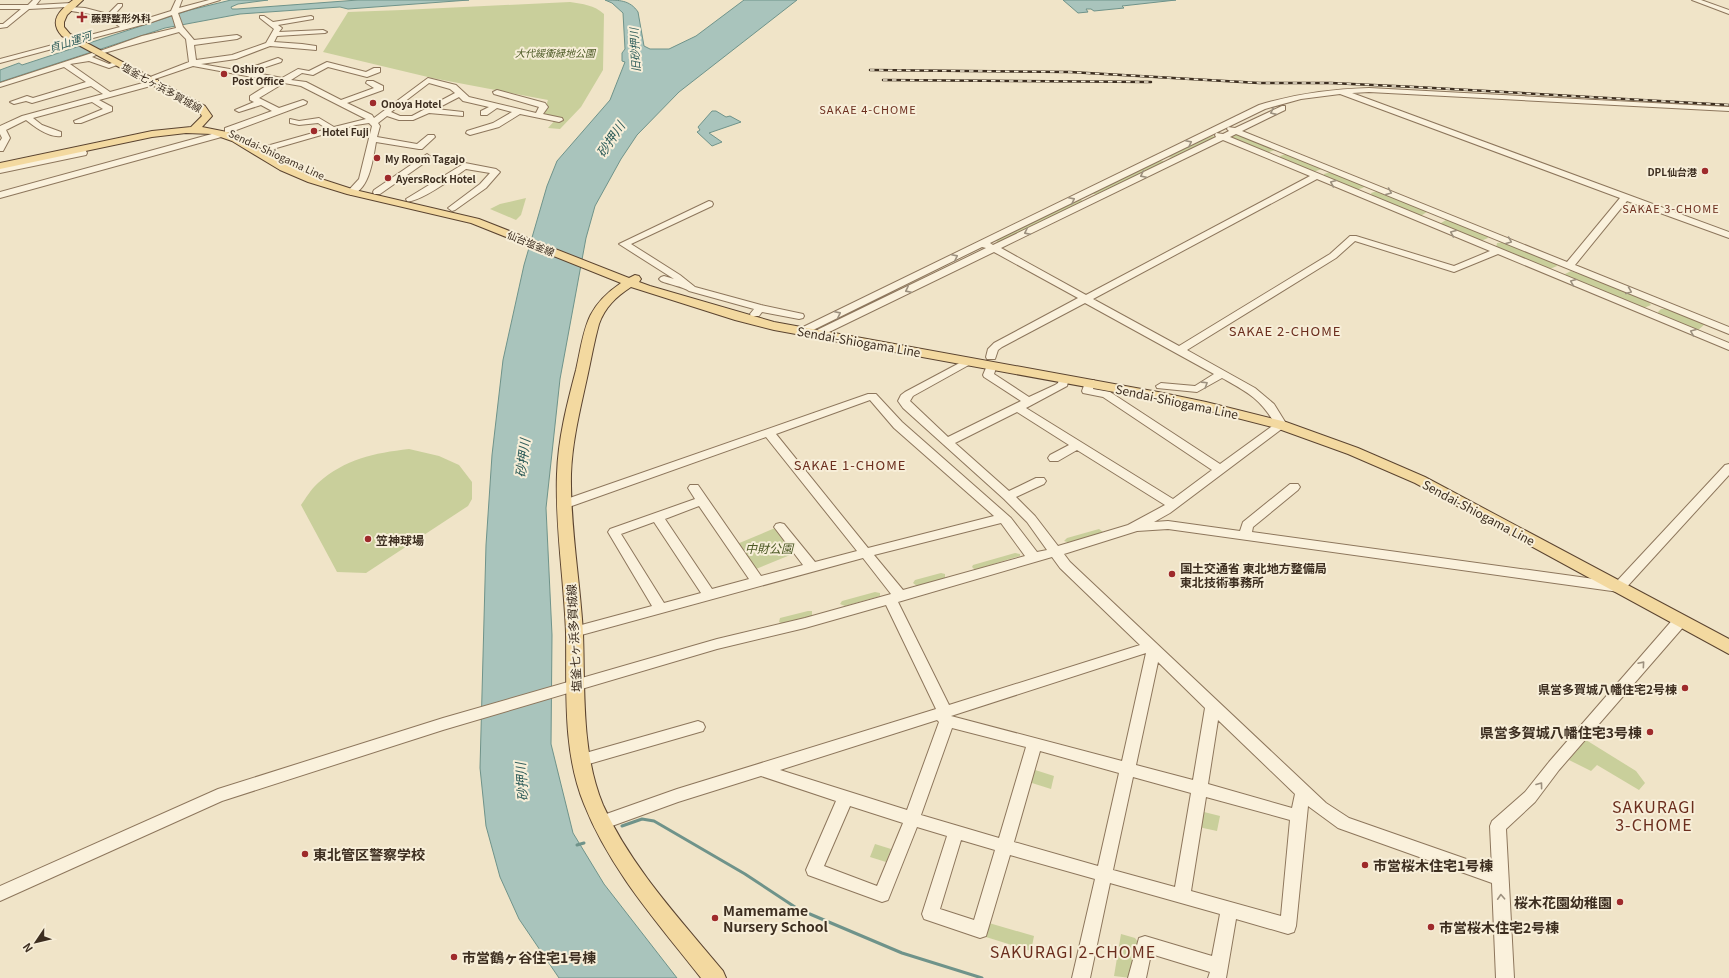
<svg xmlns="http://www.w3.org/2000/svg" width="1729" height="978" font-family="Georgia,'Noto Sans JP',serif">
	<style>
		.green { fill: #c9cf9b }
		.water { fill: #a9c4bc; stroke: #6f938a }
		.lines { fill: none; stroke-linecap: round; stroke-linejoin: round }
		.stream { stroke: #6f938a; stroke-width: 3 }
		.minor-casing { stroke: #8d765c; stroke-width: 2 }
		.major-casing { stroke: #5b4430; stroke-width: 2 }
		.minor { fill: #faf1dc; fill-rule: evenodd }
		.major { fill: #f3d9a0; fill-rule: evenodd }
		.rail-casing { stroke: #3d2e20; stroke-width: 2.5 }
		.rail { stroke: #f7eed8; stroke-width: 1.5; stroke-dasharray: 4.5; stroke-linecap: butt }
		.oneway { stroke: #9c907e }
		.poi-dot { fill: #9e2a2b; stroke: #f7eed8; stroke-width: 1.5 }
		.labels { text-anchor: middle; dominant-baseline: central; stroke-width: 4; stroke-linejoin: round; paint-order: stroke }
		.far-poi-label { font-size: 10px; font-weight: bold; fill: #3d2e20; stroke: #f7eed8; text-anchor: start }
		.far-park-label { font-size: 10px; font-style: italic; fill: #4d5a26; stroke: #f7eed8 }
		.far-street-label { font-size: 10px; fill: #3d2e20; stroke: #f7eed8 }
		.far-water-label { font-size: 11px; font-style: italic; fill: #2f5d5a; stroke: #f7eed8 }
		.far-neighbourhood-label { font-size: 11px; letter-spacing: 1px; fill: #6b2e1e; stroke: #f7eed8 }
		.street-label { font-size: 12px; fill: #3d2e20; stroke: #f7eed8 }
		.poi-label { font-size: 12px; font-weight: bold; fill: #3d2e20; stroke: #f7eed8; text-anchor: start }
		.park-label { font-size: 12px; font-style: italic; fill: #4d5a26; stroke: #f7eed8 }
		.water-label { font-size: 13px; font-style: italic; fill: #2f5d5a; stroke: #f7eed8 }
		.neighbourhood-label { font-size: 13px; letter-spacing: 1px; fill: #6b2e1e; stroke: #f7eed8 }
		.near-poi-label { font-size: 14px; font-weight: bold; fill: #3d2e20; stroke: #f7eed8; text-anchor: start }
		.near-neighbourhood-label { font-size: 16px; letter-spacing: 1px; fill: #6b2e1e; stroke: #f7eed8 }
	</style>
	<rect width="100%" height="100%" fill="#f0e4c8"/>
	<g class="green">
		<path d="M570,2c13,2 24,3 34,12l-1,56 -22,37 -21,22 -12,-1 9,-10 -14,-4 5,-14 -116,-22 -109,-26 25,-40 54,-2z"/>
		<polygon points="1238,133 1275,149 1275,150 1266,153 1229,138"/>
		<polygon points="1212,136 1216,137 1173,158 1168,157 1187,147"/>
		<polygon points="1286,154 1322,168 1322,169 1313,172 1281,159 1280,156"/>
		<polygon points="1159,160 1163,161 1164,162 1119,185 1096,194 1092,194"/>
		<path d="M1330,172l34,13v2c-10,7 -30,-6 -40,-10v-3z"/>
		<polygon points="1377,191 1430,210 1419,217 1372,196 1371,193"/>
		<polygon points="526,198 521,215 516,220 490,209 500,204"/>
		<polygon points="1079,199 1083,201 999,243 996,241"/>
		<polygon points="1449,218 1486,234 1488,238 1481,241 1438,225"/>
		<polygon points="1506,242 1555,262 1557,266 1550,269 1496,248 1497,243"/>
		<polygon points="1571,271 1579,274 1583,273 1648,301 1651,305 1644,308 1566,277 1565,274"/>
		<polygon points="1661,309 1668,309 1706,323 1696,332 1659,315 1658,312"/>
		<path d="M409,449l30,7 20,9 13,17v17l-4,7 -102,67 -29,-1 -36,-67c5,-7 10,-16 17,-22 27,-24 56,-30 91,-34z"/>
		<polygon points="775,528 795,553 756,569 737,544"/>
		<polygon points="1099,529 1103,532 1070,543 1064,541 1067,538"/>
		<polygon points="1015,553 1020,554 1020,556 977,569 974,569 972,567 973,565"/>
		<polygon points="941,573 945,574 945,578 917,586 913,583 915,580"/>
		<polygon points="875,592 880,593 880,596 845,606 840,604 842,601"/>
		<polygon points="808,611 812,611 812,616 783,624 779,622 780,618"/>
		<polygon points="1586,740 1636,771 1645,783 1639,790 1597,765 1591,771 1569,760"/>
		<polygon points="1032,769 1054,776 1051,789 1032,783 1029,779"/>
		<polygon points="1200,811 1220,816 1217,831 1203,828 1198,825"/>
		<polygon points="875,844 891,849 886,862 870,857"/>
		<polygon points="989,923 1034,936 1031,951 986,937"/>
		<polygon points="1121,934 1135,938 1138,942 1131,978 1114,976"/>
	</g>
	<g class="water">
		<polygon points="231,0 268,0 238,4 231,7 232,9 237,9 358,0 469,0 348,9 340,7 240,14 165,28 0,82 0,70 19,63 22,65 190,10"/>
		<path d="M605,0c14,0 25,0 33,12l6,34 6,3h19l27,-13 48,-36h53l-118,92 -42,43 -16,24 -26,47 -9,32 -26,141 -14,129 6,127 -1,109 22,89 31,51 73,94h-118l-40,-59 -19,-42 -14,-51 -6,-58 6,-223 6,-90 11,-95 21,-95 23,-79 10,-25 53,-61 15,-38 -3,-1v-8l3,-4 -2,-36 -11,-10z"/>
		<polygon points="1063,0 1176,0 1122,6 1124,8 1094,11 1091,9 1086,9 1088,12 1078,13"/>
		<polygon points="712,111 716,111 726,117 730,116 741,122 709,133 722,142 712,146 697,132 700,130 698,127"/>
	</g>
	<g class="lines">
		<g class="stream">
			<polyline points="622,826 642,819 654,821 745,874 798,909 902,953 982,978"/>
			<polyline points="577,845 584,843"/>
		</g>
		<g class="minor-casing">
			<g id="minor">
				<path d="M33,0h7l-4,5 35,-2 3,2 -3,2 14,1 23,6 10,-10h4v2l-9,10 13,9 45,-14 5,-11h6l-3,8 30,-8h11l-42,13 5,14 11,13 43,-5 4,2 -4,2 -43,6 2,15 36,-5 34,-12 8,-14 -14,-11v-2h4l9,6 38,-6 2,1v2l-35,6 4,3 -3,4 44,-2 4,2 -2,1 -48,3 -3,6 28,2 14,2v4l-46,-4 -34,13 -35,5 40,7 37,-13 4,2 -1,2 -30,10 31,6 16,-9 11,2 18,-9 39,10 8,-4h6v4l-13,5 -39,-10 -15,8 -11,-2 -11,7 15,2 35,18 33,-12 -8,-5 1,-2h6l10,5v4l-36,13 25,12 2,3 54,-40 28,7 13,12 67,16 3,-6 -45,-13 -1,-2 4,-2 48,13 3,4 -5,7 19,4 1,2 -4,2 -39,-8 -21,13 -29,8 -4,-2 1,-2 26,-8 19,-11 -15,-4 -10,7h-6v-4l8,-4 -26,-6 -4,-4 -23,12 27,3v4l-34,-3 -16,7h-14l-12,-4 -9,7 2,3 -3,11 40,7 11,-9h6l1,2 -13,12h-3l-43,-7c-3,16 -6,48 -25,53l-4,-3 12,-13 13,-53 -3,-3 -13,2 -90,26 -4,-2 1,-2 64,-18 -9,-6 -19,2 -9,-2v-4l9,2 20,-3 15,9 32,-8 -65,-33 -17,-3 -25,15 20,10 24,-8 4,2 -1,2 -75,28h-6v-4l47,-17 -11,-6 -22,7 -4,-2 19,-8 -4,-2v-4l24,-15 -81,-15 -41,14h6v4l-59,16 13,7v4l-31,12h-6l-1,-2 29,-12 -11,-7 -59,16 9,7 19,7v4c-12,2 -26,-9 -35,-16l-20,10 4,8 -7,13h-3v-10l2,-3 -2,-4v-8l22,-10 81,-22 -12,-8 -59,17 -6,-2 -12,3 -4,-2 17,-6 6,2 53,-16 -22,-15 -64,20v-4l92,-30 4,2 -4,2 17,7 9,-3 4,2 -13,5 -20,-7 -19,3 40,28 40,-11 -5,-2 44,-17 -3,-23 -7,-7 -75,21 -4,-2 42,-15 34,-8 -4,-13 -23,8 -149,40v-4l120,-32c-17,-14 -35,-13 -54,-17l-1,-1 2,-2 -38,2 -22,18 -7,1v-4h3l18,-15h-21v-4h28zM429,83l21,6 5,4 -43,23h-12l-9,-4z"/>
				<polygon points="1692,0 1701,0 1729,10 1729,14"/>
				<path d="M1369,88l360,19v4l-360,-19 -17,1 377,139v6l-102,-37 -52,64 154,62v7l-493,-200 -6,3 499,206v7l-231,-96 -44,18 -99,-31 -19,17 -149,92 68,38 19,16 13,21 -117,88 -16,9 14,-1 72,10 3,-9 47,-38h8l2,3 -2,3 -45,37 -1,5 364,50 109,-117 4,-1v11l-105,115 -5,2 -451,-63 -31,2 -73,23 6,8 256,241 23,15 143,50 -2,-42 2,-5 33,-29 24,-30 126,-145 5,-1 5,1 2,4 -2,4 -126,145 -24,32 -29,27 8,149h-18l-4,-95 -154,-55 -30,-22 -12,120 -2,6 -6,2 -52,-15 -10,59h-18l2,-6 -59,-18 -5,24h-18l11,-40 6,-2 67,20 8,-42 -110,-31 -20,95h-18l23,-99 -85,-24 -24,81 -6,2 -56,-19 -2,-5 25,-78 -30,-9 -29,73 -6,2 -74,-27 -2,-5 30,-69 -75,-25 -83,26 -77,28 -6,-2 -2,-5 2,-5 82,-29 259,-80 -50,-104 -81,23 -88,21 -274,81 -221,71 -222,100v-15l218,-97 225,-71 274,-79 88,-21 86,-24 -28,-36 -289,79 -5,-1 -2,-4 2,-4 5,-1 78,-21 -44,-74 2,-3 85,-30 -7,-11 2,-3h8l63,91 42,-11 -29,-38 2,-3 4,-1 4,1 31,38 42,-11 -91,-114 -197,70h-8l-2,-3 2,-3 307,-107h8l26,28 109,96 26,34 10,-2 -20,-28 -23,-23 -101,-91 -5,-7 3,-6 4,-3 62,-33h8l1,2 -63,35 -3,5 38,36 73,-36 -37,-24 -1,-2 5,-12h8l1,2 -3,9 35,23 26,-12 3,-2 2,-7h8l1,2 -2,8 -41,22 147,91 39,-29 -109,-73 -20,-4 -1,-2 4,-11h8l1,2 -2,7 17,3 110,72 55,-40c-15,-26 -28,-32 -53,-46l-25,14 -40,-4 -1,-2 5,-3 34,3 19,-12 -129,-71 -83,44 -4,3 -3,9h-8l-1,-2 2,-8 6,-6 84,-45 -84,-46 -171,83h-8l-1,-2 1,-2 171,-83 -4,-1 -175,86 -4,1 -5,-3 1,-2 460,-224c36,-11 72,-16 110,-17zM1340,94l280,104 -53,64 -325,-131 43,-21v-4h-3l-47,22 -7,-1 -1,2 2,2 -6,3 -7,-1 -1,2 1,2 -223,108 -3,-2 275,-134 36,-10zM1223,140l87,36 -224,119 -85,-47zM1317,179l173,72 -36,15 -98,-30h-6l-20,18 -151,92 -86,-47zM870,400l24,28 100,88 -126,32 -92,-114zM1017,412l52,33 -19,10 -2,3 2,3h8l19,-11 88,55 -37,20 -70,21 -23,-30 -19,-19 28,-13 2,-3 -2,-3h-8l-27,13 -54,-48zM699,506l50,73 -37,10 -47,-70zM654,522l47,71 -37,10 -43,-69zM1001,523l24,33 -122,34 -29,-35zM1052,557l8,11 80,77 -191,60 -51,-103zM1146,653l-24,108 -171,-45zM1158,662l47,46 -12,72 -57,-15zM937,720l2,2 -32,88 -127,-40zM1218,720l77,74 -3,14 -84,-24zM952,728l74,19 -27,91 -78,-23zM1040,751l79,22 -21,93 -84,-24zM1133,777l58,16 -16,94 -62,-17zM1206,797l84,23 -9,96 -90,-25zM850,806l53,17 -26,63 -53,-20zM961,840l34,10 -21,70 -34,-11z"/>
				<polygon points="219,132 222,132 226,134 225,136 0,198 0,192"/>
				<polygon points="83,150 86,151 87,153 86,155 0,173 0,167"/>
				<polygon points="427,154 431,157 430,159 380,194 374,194 373,192 374,190"/>
				<path d="M465,163l31,6 4,3 -14,16 -31,22 -3,1 -4,-3 32,-24 10,-11 -24,-4c-10,7 -48,35 -59,32l-1,-2z"/>
				<path d="M709,201l3,1 1,2 -1,2 -81,38 49,31 15,12 66,18 42,9 1,2 -1,2 -4,1 -37,-7 -3,4h-8l-1,-2 4,-5 -65,-18c-5,-4 -21,-7 -28,-10l-2,-2 2,-2 3,-1 10,3 -55,-35z"/>
				<polygon points="698,721 703,723 705,727 703,731 582,766 577,764 575,760 577,756 582,754"/>
			</g>
		</g>
		<g class="major-casing">
			<path id="major" d="M73,0h10l-16,15 -3,7v5l6,7 135,72 7,10 -10,11 30,6 55,32 28,12 40,13 124,29 150,59 6,-3 4,1 2,3 -2,3 11,4 124,36 384,70 48,10 80,20 72,26 67,29 304,162v15l-314,-171 -67,-29 -72,-26 -70,-18 -48,-10 -384,-70 -39,-10 -104,-33c-15,10 -26,20 -32,37 -5,18 -8,36 -12,54 -7,32 -15,64 -16,96 -1,53 9,106 12,159 2,57 -2,119 20,172 28,62 77,114 120,166l3,7h-25c-43,-55 -91,-108 -117,-174 -22,-54 -17,-115 -18,-172 -2,-53 -11,-105 -9,-158 1,-35 10,-70 19,-104 9,-40 8,-62 45,-87l-150,-60 -124,-29 -39,-12 -28,-12 -48,-29 -20,-7 -26,-1 -34,4 -152,32v-6l152,-32 39,-4 11,-11 -4,-6 -136,-74c-14,-15 -2,-26 11,-36z"/>
		</g>
		<use href="#minor" class="minor"/>
		<use href="#major" class="major"/>
		<g class="rail-casing">
			<g id="rail">
				<polyline points="870,70 1070,72 1259,83 1331,83 1415,87 1729,105"/>
				<polyline points="883,80 1151,82"/>
			</g>
		</g>
		<use href="#rail" class="rail"/>
	</g>
	<defs><path id="oneway-chevron" d="M-2-3.5L2.5 0L-2 3.5" fill="none" stroke-width="1.6" stroke-linecap="round" stroke-linejoin="round"/></defs>
	<g class="oneway">
		<use href="#oneway-chevron" transform="translate(1273 112) rotate(156)"/>
		<use href="#oneway-chevron" transform="translate(1189 143) rotate(-26)"/>
		<use href="#oneway-chevron" transform="translate(1143 175) rotate(154)"/>
		<use href="#oneway-chevron" transform="translate(1333 183) rotate(-157)"/>
		<use href="#oneway-chevron" transform="translate(1389 192) rotate(22)"/>
		<use href="#oneway-chevron" transform="translate(1072 200) rotate(-26)"/>
		<use href="#oneway-chevron" transform="translate(1027 232) rotate(154)"/>
		<use href="#oneway-chevron" transform="translate(1453 233) rotate(-157)"/>
		<use href="#oneway-chevron" transform="translate(1509 241) rotate(22)"/>
		<use href="#oneway-chevron" transform="translate(955 257) rotate(-26)"/>
		<use href="#oneway-chevron" transform="translate(1573 282) rotate(-157)"/>
		<use href="#oneway-chevron" transform="translate(908 290) rotate(154)"/>
		<use href="#oneway-chevron" transform="translate(1629 291) rotate(22)"/>
		<use href="#oneway-chevron" transform="translate(838 314) rotate(-26)"/>
		<use href="#oneway-chevron" transform="translate(1693 332) rotate(-157)"/>
		<use href="#oneway-chevron" transform="translate(1205 384) rotate(-32)"/>
		<use href="#oneway-chevron" transform="translate(1642 664) rotate(-49)"/>
		<use href="#oneway-chevron" transform="translate(1540 785) rotate(-53)"/>
		<use href="#oneway-chevron" transform="translate(1501 897) rotate(-93)"/>
	</g>
	<g class="poi-dot">
		<path d="M80 11h4v4h4v4h-4v4h-4v-4h-4v-4h4z"/>
		<circle cx="224" cy="74" r="4"/>
		<circle cx="373" cy="103" r="4"/>
		<circle cx="314" cy="131" r="4"/>
		<circle cx="377" cy="158" r="4"/>
		<circle cx="1705" cy="171" r="4"/>
		<circle cx="388" cy="178" r="4"/>
		<circle cx="368" cy="539" r="4"/>
		<circle cx="1172" cy="574" r="4"/>
		<circle cx="1685" cy="688" r="4"/>
		<circle cx="1650" cy="732" r="4"/>
		<circle cx="305" cy="854" r="4"/>
		<circle cx="1365" cy="865" r="4"/>
		<circle cx="1620" cy="902" r="4"/>
		<circle cx="715" cy="918" r="4"/>
		<circle cx="1431" cy="927" r="4"/>
		<circle cx="454" cy="957" r="4"/>
	</g>
	<g class="labels">
		<g class="far-poi-label">
			<text x="91" y="17">藤野整形外科</text>
			<text x="232" y="68">Oshiro<tspan x="232" dy="12">Post Office</tspan></text>
			<text x="381" y="103">Onoya Hotel</text>
			<text x="322" y="131">Hotel Fuji</text>
			<text x="385" y="158">My Room Tagajo</text>
			<text x="1697" y="171" text-anchor="end">DPL仙台港</text>
			<text x="396" y="178">AyersRock Hotel</text>
		</g>
		<g class="far-park-label">
			<text x="555" y="52">大代緩衝緑地公園</text>
		</g>
		<g class="far-street-label">
			<text transform="translate(162 87) rotate(29)">塩釜七ヶ浜多賀城線</text>
			<text transform="translate(277 154) rotate(25)">Sendai-Shiogama Line</text>
			<text transform="translate(531 243) rotate(22)">仙台塩釜線</text>
		</g>
		<g class="far-water-label">
			<text transform="translate(70 41) rotate(-18)">貞山運河</text>
			<text transform="translate(634 50) rotate(-93)">旧砂押川</text>
		</g>
		<g class="far-neighbourhood-label">
			<text x="868" y="109">SAKAE 4-CHOME</text>
			<text x="1671" y="208">SAKAE 3-CHOME</text>
		</g>
		<g class="street-label">
			<text transform="translate(859 341) rotate(10)">Sendai-Shiogama Line</text>
			<text transform="translate(1177 401) rotate(12)">Sendai-Shiogama Line</text>
			<text transform="translate(1479 512) rotate(28)">Sendai-Shiogama Line</text>
			<text transform="translate(573 638) rotate(-93)">塩釜七ヶ浜多賀城線</text>
		</g>
		<g class="poi-label">
			<text x="376" y="539">笠神球場</text>
			<text x="1180" y="567">国土交通省 東北地方整備局<tspan x="1180" dy="14">東北技術事務所</tspan></text>
			<text x="1677" y="688" text-anchor="end">県営多賀城八幡住宅2号棟</text>
		</g>
		<g class="park-label">
			<text x="769" y="547">中財公園</text>
		</g>
		<g class="water-label">
			<text transform="translate(610 139) rotate(-56)">砂押川</text>
			<text transform="translate(522 458) rotate(-83)">砂押川</text>
			<text transform="translate(521 782) rotate(-94)">砂押川</text>
		</g>
		<g class="neighbourhood-label">
			<text x="1285" y="330">SAKAE 2-CHOME</text>
			<text x="850" y="464">SAKAE 1-CHOME</text>
		</g>
		<g class="near-poi-label">
			<text x="1642" y="732" text-anchor="end">県営多賀城八幡住宅3号棟</text>
			<text x="313" y="854">東北管区警察学校</text>
			<text x="1373" y="865">市営桜木住宅1号棟</text>
			<text x="1612" y="902" text-anchor="end">桜木花園幼稚園</text>
			<text x="723" y="910">Mamemame<tspan x="723" dy="16">Nursery School</tspan></text>
			<text x="1439" y="927">市営桜木住宅2号棟</text>
			<text x="462" y="957">市営鶴ヶ谷住宅1号棟</text>
		</g>
		<g class="near-neighbourhood-label">
			<text x="1654" y="806">SAKURAGI<tspan x="1654" dy="18">3-CHOME</tspan></text>
			<text x="1073" y="951">SAKURAGI 2-CHOME</text>
		</g>
	</g>
	<g transform="translate(36 942) rotate(235)" stroke="#f7eed8" stroke-width="3" paint-order="stroke">
	<path d="M0-3L7 15L0 10L-7 15Z" fill="#3d2e20"/>
	<text y="-6" font-size="11" font-weight="bold" text-anchor="middle" fill="#3d2e20">N</text>
	</g>
</svg>
